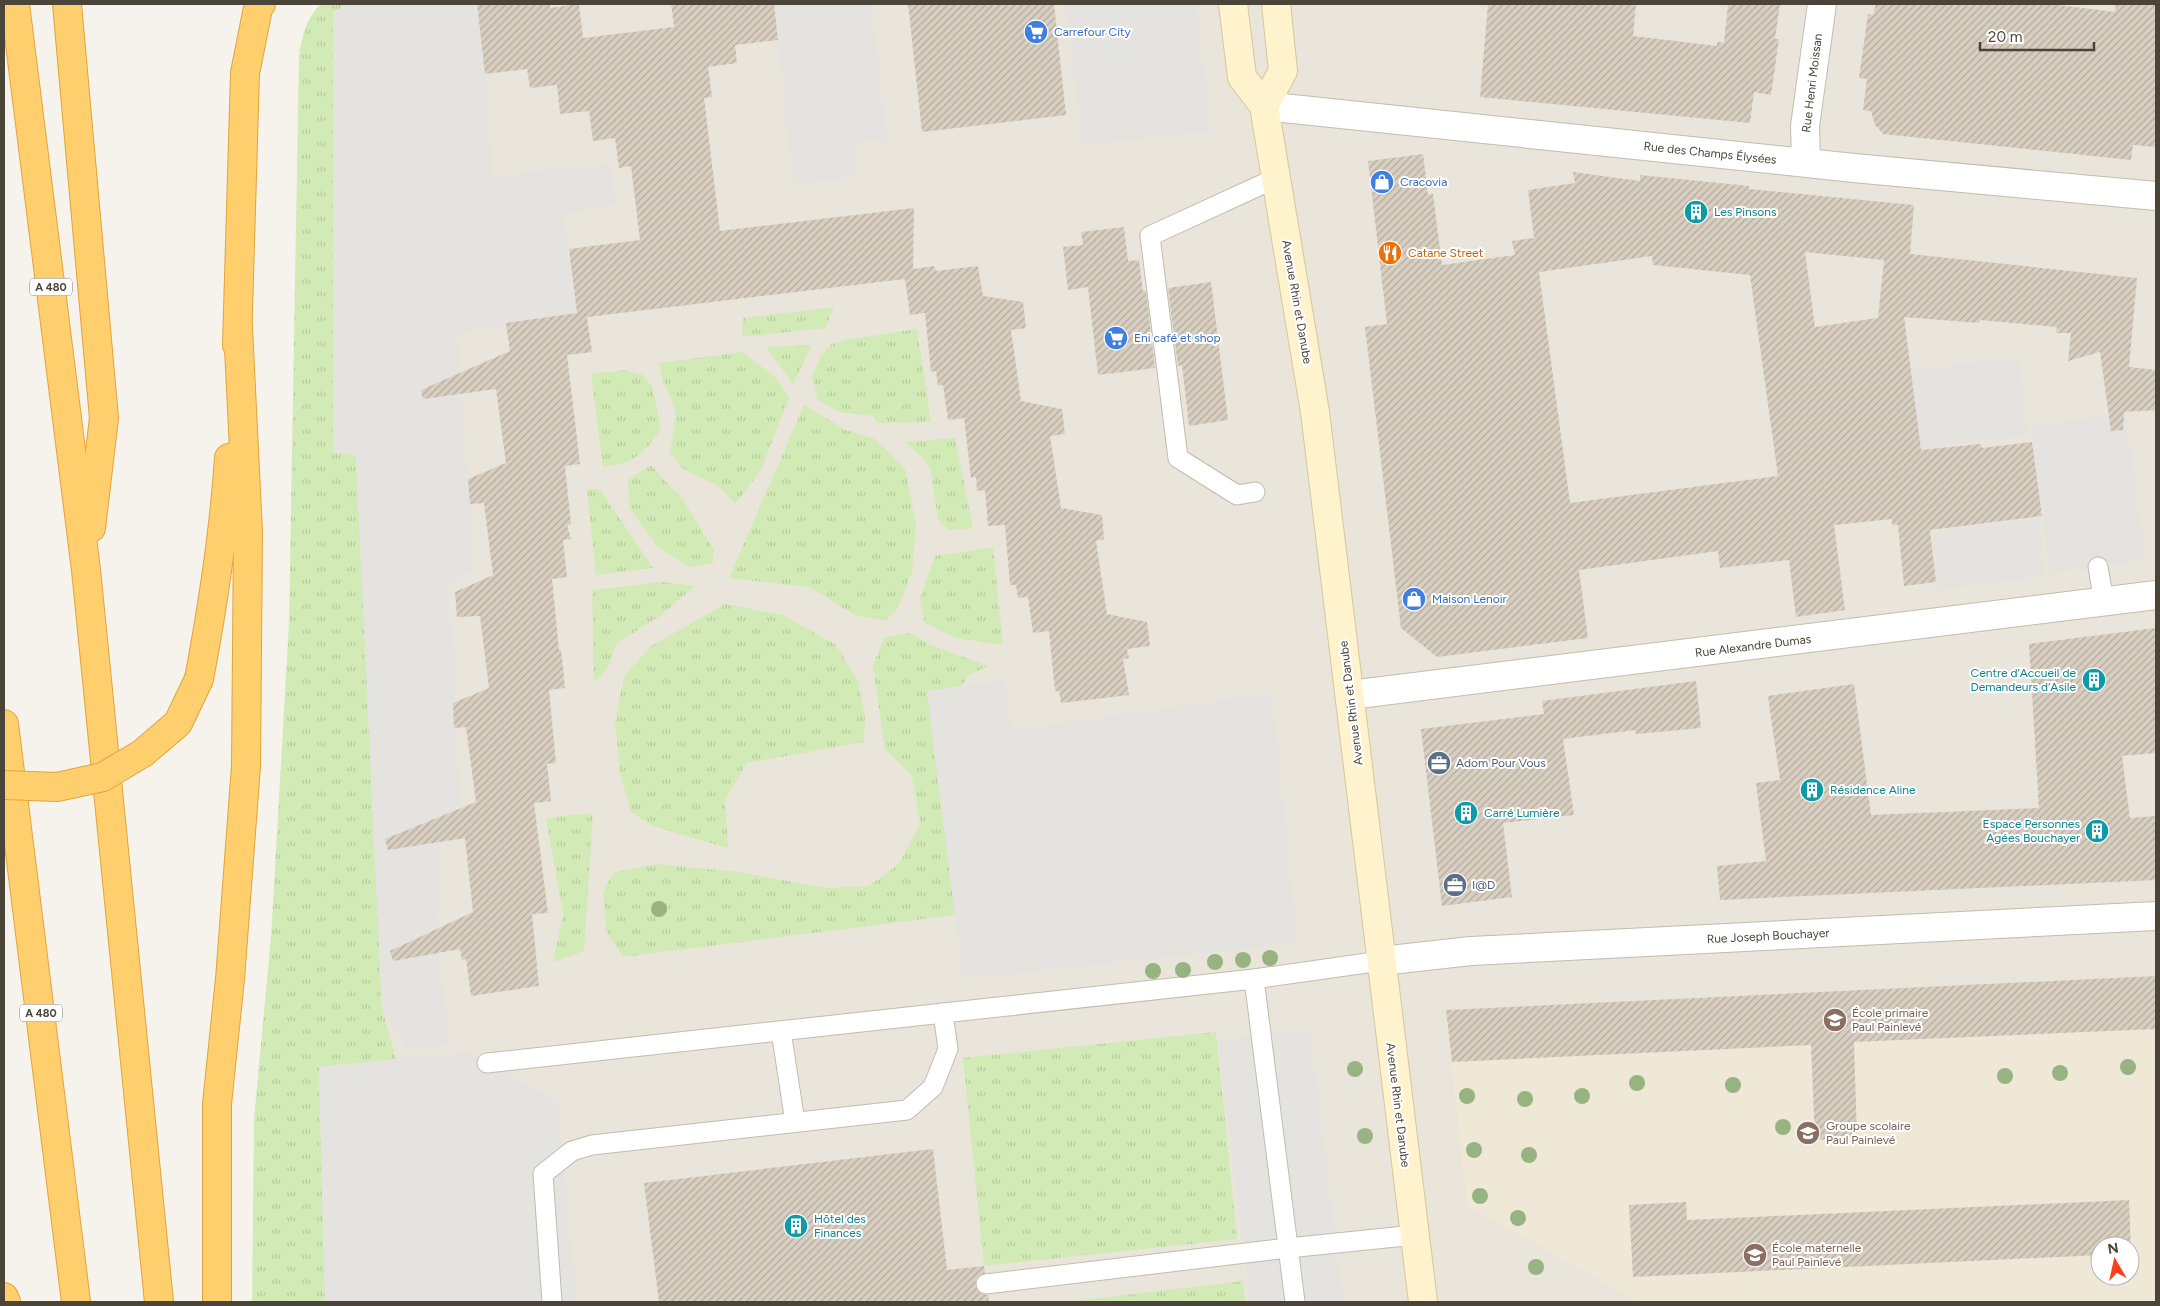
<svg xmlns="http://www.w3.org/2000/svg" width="2160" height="1306" font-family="Figtree,sans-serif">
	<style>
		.residential { fill: #eae5da; fill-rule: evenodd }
		.education { fill: #efe8d6; fill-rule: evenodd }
		.grass { fill: url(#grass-tufts) }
		.parking { fill: #e5e3e0 }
		.building { fill: url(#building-hatch); fill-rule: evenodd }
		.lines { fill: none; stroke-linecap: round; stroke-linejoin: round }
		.lane-casing { stroke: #c2bbae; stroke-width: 21 }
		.street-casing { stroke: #c2bbae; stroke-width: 30 }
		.secondary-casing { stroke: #d6c79b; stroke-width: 30 }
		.highway-casing { stroke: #e0a43c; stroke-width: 30 }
		.lane { stroke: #fff; stroke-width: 19 }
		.street { stroke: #fff; stroke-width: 28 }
		.secondary { stroke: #fff3cd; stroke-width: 28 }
		.highway { stroke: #ffcf6e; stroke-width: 28 }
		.highway-bridge-casing { stroke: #e0a43c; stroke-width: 30; stroke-linecap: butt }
		.highway-bridge { stroke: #ffcf6e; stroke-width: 28 }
		.tree { fill: #97b381 }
		.labels { text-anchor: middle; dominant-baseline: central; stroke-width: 4; stroke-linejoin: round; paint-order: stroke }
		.shield { fill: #fff; stroke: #817c74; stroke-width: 1 }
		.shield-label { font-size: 11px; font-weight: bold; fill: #4b4439 }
		.shop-label { font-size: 12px; fill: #366cbe; stroke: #fff; text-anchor: start }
		.street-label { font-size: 12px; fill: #4b4439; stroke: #fff }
		.culture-label { font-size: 12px; fill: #0d838f; stroke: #fff; text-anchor: start }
		.food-label { font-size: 12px; fill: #c56008; stroke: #fff; text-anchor: start }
		.service-label { font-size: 12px; fill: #4e5e75; stroke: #fff; text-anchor: start }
		.education-label { font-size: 12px; fill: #785e54; stroke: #fff; text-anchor: start }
	</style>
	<defs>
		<pattern id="grass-tufts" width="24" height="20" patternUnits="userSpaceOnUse" patternTransform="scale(1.25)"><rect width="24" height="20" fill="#d2eab5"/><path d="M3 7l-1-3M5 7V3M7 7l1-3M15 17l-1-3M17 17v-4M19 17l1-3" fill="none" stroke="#b6ca9c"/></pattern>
		<pattern id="building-hatch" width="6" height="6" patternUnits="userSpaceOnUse" patternTransform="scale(1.25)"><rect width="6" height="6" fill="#d8cfc1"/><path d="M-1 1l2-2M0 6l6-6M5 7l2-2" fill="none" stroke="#b1aa9e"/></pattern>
	</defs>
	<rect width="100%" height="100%" fill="#f6f3ec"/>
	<path class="residential" d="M345,4h1811v1298h-1842l-1,-1259zM2100,1246h30v30h-30z"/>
	<path class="education" d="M2156,976v326h-516l-173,-97 -21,-195zM2100,1246h30v30h-30z"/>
	<g class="grass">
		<path d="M321,4h24l-12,10v438l23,3 26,554 14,50 -77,8 6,235h-73l2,-183 17,-182 18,-314 10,-567c3,-19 7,-38 22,-52z"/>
		<polygon points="834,307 825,328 742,337 743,318"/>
		<polygon points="917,329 931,422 877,423 873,416 839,412 818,400 812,376 821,356 832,344 846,340"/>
		<polygon points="812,345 793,384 766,347"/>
		<polygon points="742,352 774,376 789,397 761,470 735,504 717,485 683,469 670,453 676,414 671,397 663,381 659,363"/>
		<path d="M626,370l17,5 9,11 9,43c-19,27 -26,33 -58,38l-12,-93z"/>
		<polygon points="804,405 846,430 875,439 905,469 916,525 912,572 897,610 885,621 855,615 809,587 729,578"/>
		<polygon points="955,438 973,528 949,530 938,520 931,470 923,458 905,442"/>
		<polygon points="651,465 683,500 714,550 713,563 690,567 658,547 630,509 628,480"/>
		<polygon points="587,489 600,489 653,568 596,575"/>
		<polygon points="993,547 1003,645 955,638 925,623 920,599 935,556"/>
		<polygon points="662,582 695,586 660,616 617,643 608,667 594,683 592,590"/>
		<polygon points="725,604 783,615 836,645 858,681 865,715 864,742 747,763 725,800 728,848 653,826 631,812 620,773 615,722 624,676 651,646"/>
		<polygon points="909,633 933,646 989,666 968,675 962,686 927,691 955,915 623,957 607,934 603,893 613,873 656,864 739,872 825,888 869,886 899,864 920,823 912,776 885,749 873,665 884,638"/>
		<polygon points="593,813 584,951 553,962 563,914 546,818"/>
		<polygon points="1216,1032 1237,1239 984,1266 963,1058"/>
		<polygon points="1243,1281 1245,1302 1067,1302"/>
	</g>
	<g class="parking">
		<polygon points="345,4 476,4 485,74 493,176 610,164 615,203 562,215 577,313 458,333 474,568 447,586 457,684 453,703 462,807 439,817 441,842 436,929 450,1045 406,1048 382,1009 356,455 333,452 333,14"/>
		<polygon points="774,4 871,4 887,139 855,142 857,177 793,184"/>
		<polygon points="1065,4 1196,4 1211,131 1083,145"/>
		<polygon points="2018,357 2028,435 1921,449 1911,371"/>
		<polygon points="2126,413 2145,561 2050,573 2031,426"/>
		<polygon points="2038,519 2045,576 1938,590 1932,532"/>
		<polygon points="1004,681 1012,730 1272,693 1297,943 963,979 927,691"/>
		<polygon points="1310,1029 1343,1302 1250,1302 1218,1040"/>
		<polygon points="467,1052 557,1102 577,1302 325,1302 319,1067"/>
	</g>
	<g class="building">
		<polygon points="477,4 550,4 550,8 579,4 583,38 674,27 671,4 774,4 778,40 735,45 737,63 708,67 712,97 704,98 720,231 914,208 913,269 934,266 936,271 978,266 983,296 1023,302 1026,328 1011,330 1021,401 1062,409 1065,434 1050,436 1061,508 1102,515 1104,539 1096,541 1107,614 1147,622 1150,646 1127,649 1129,658 1123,659 1129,695 1061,703 1059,691 1055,691 1049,631 1033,633 1028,597 1018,598 1016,585 1010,585 1005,525 988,526 985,490 977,491 976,477 971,478 964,418 948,420 943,385 938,386 936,371 931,372 925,313 910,315 905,279 587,317 592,352 567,355 580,464 565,466 571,524 567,525 571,539 563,540 567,577 552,579 559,650 561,650 565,688 549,690 556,763 547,764 551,801 534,803 548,913 532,914 539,986 471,996 466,959 462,960 460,949 393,961 390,951 473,912 465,838 388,850 385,839 476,802 466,727 454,728 453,703 489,688 480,616 457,617 455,592 493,575 484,503 470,504 468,479 506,463 496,389 423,399 421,390 510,351 506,323 577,313 569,249 640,240 631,166 619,168 615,138 593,141 589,111 560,114 557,85 530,88 527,69 485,74"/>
		<polygon points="908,4 1054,4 1066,115 922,132"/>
		<polygon points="1488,4 1636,4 1633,36 1717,46 1717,42 1724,43 1728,4 1780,4 1775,39 1779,39 1771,95 1754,92 1750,123 1480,97"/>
		<polygon points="1876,4 2050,4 2115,12 2116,4 2156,4 2156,147 2133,145 2131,160 1883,134 1875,125 1871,111 1863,110 1867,79 1859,78 1868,14 1873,15"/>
		<path d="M1423,154l5,41 5,-1 9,71 73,-10 -3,-14 22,-3 -6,-48 47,-7 -2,-11 67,9v-6l109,11v3l165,16 -4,49 227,24 -8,89 27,3v40l-32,2 -1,18 -12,1 -11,-79 -32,9 3,-28h-15l1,-6 -77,-7 -1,3 -75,-6 17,133 60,-6 1,4 50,-6 10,74 -112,14 6,52 -32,4 -6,-61h-6v-6l-58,6 11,85 -49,7 -7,-57 -69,8 -2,-17 -139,19 9,68 -151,19 -36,-29 -36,-301 22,-3 -19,-163zM1805,252l79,8 -6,58 -63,9zM1652,256l1,9 97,10 28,201 -208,27 -31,-231z"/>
		<polygon points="1124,227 1128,261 1139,260 1143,291 1146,291 1155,368 1098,375 1088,287 1068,290 1063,247 1083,245 1081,232"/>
		<polygon points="1211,282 1228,420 1189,426 1182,365 1178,366 1168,288"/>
		<polygon points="2156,628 2156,753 2122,756 2130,818 2156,816 2156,880 1720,900 1717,866 1766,861 1756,783 1780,780 1768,696 1854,684 1871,815 2039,808 2029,644"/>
		<polygon points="1696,681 1701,728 1636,734 1635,730 1563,739 1574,815 1503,823 1512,897 1442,906 1421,729 1544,714 1542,701"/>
		<polygon points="2156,976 2156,1029 1854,1042 1857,1138 1815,1140 1811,1045 1452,1062 1446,1010"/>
		<polygon points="933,1149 947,1270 984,1266 985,1273 976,1279 975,1286 981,1294 988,1295 989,1302 659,1302 644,1183"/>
		<polygon points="2129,1200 2131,1253 2130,1246 2100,1246 2100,1255 1633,1277 1629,1205 1686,1202 1687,1220"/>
	</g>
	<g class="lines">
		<g class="lane-casing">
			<g id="lane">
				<polyline points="1255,492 1237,495 1178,458 1150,236 1276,178"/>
				<polyline points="2098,567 2104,602"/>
				<polyline points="1254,979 1295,1302"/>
				<polyline points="781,1031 795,1122"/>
				<polyline points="487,1063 1254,979 1381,961"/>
				<polyline points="986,1284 1288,1248 1415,1235"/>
				<polyline points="552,1302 543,1174 572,1151 592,1145 907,1110 933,1087 948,1049 943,1013"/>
			</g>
		</g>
		<g class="street-casing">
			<g id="street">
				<polyline points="1264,106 1854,168 2156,196"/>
				<polyline points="1806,162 1805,126 1822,4"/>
				<polyline points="1350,695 2156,595"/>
				<polyline points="1381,961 1471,951 2156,916"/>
			</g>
		</g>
		<g class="secondary-casing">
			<g id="secondary">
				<polyline points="1233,4 1242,77 1264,106 1315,412 1423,1302"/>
				<polyline points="1264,106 1283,71 1276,4"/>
			</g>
		</g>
		<g class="highway-casing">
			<g id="highway">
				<polyline points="15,4 86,570 159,1302"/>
				<polyline points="67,4 104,418 91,528"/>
				<polyline points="237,345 245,73 258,8 261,4"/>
				<path d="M199,679c14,-74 25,-146 30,-221"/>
				<polyline points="4,724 76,1302"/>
				<polyline points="4,1297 6,1302"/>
				<polyline points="217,1302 217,1104 230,979 246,766 248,531 238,328"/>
			</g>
		</g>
		<use href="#lane" class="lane"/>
		<use href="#street" class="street"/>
		<use href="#secondary" class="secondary"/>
		<use href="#highway" class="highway"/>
		<g class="highway-bridge-casing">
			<polyline id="highway-bridge" points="4,785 57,787 103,777 143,753 178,723 199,679"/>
		</g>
		<use href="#highway-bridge" class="highway-bridge"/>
	</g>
	<g class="tree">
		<circle cx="659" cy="909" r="8"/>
		<circle cx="1270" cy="958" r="8"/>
		<circle cx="1243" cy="960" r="8"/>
		<circle cx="1215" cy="962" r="8"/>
		<circle cx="1183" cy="970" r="8"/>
		<circle cx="1153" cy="971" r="8"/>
		<circle cx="2128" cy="1067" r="8"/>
		<circle cx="1355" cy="1069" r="8"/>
		<circle cx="2060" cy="1073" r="8"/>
		<circle cx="2005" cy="1076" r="8"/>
		<circle cx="1637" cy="1083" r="8"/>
		<circle cx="1733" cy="1085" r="8"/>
		<circle cx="1467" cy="1096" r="8"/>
		<circle cx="1582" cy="1096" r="8"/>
		<circle cx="1525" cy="1099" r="8"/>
		<circle cx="1783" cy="1127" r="8"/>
		<circle cx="1365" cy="1136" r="8"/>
		<circle cx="1474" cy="1150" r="8"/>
		<circle cx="1529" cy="1155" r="8"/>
		<circle cx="1480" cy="1196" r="8"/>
		<circle cx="1518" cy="1218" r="8"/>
		<circle cx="1536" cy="1267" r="8"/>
	</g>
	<defs>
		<g id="supermarket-disc" transform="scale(1.25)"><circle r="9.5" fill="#3f7fe0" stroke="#fff"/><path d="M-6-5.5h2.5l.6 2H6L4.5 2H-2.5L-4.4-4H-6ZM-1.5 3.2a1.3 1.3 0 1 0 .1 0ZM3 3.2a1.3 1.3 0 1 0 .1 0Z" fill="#fff"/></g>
		<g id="shop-disc" transform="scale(1.25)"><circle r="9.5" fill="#3f7fe0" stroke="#fff"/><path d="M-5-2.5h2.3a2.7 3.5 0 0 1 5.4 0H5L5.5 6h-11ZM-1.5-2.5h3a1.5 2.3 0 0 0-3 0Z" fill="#fff"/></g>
		<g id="building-disc" transform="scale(1.25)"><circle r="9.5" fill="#0f9aa8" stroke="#fff"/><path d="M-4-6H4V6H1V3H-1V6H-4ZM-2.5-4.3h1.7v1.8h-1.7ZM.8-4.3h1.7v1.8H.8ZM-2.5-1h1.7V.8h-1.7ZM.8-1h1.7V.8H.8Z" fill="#fff"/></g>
		<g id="restaurant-disc" transform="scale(1.25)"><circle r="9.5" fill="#e8710a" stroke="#fff"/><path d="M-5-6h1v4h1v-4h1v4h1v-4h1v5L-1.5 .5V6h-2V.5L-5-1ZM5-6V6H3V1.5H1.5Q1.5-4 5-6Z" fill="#fff"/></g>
		<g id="office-disc" transform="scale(1.25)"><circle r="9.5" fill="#5c6f8a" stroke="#fff"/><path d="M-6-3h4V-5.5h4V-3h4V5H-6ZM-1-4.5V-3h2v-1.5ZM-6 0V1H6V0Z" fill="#fff"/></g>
		<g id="school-disc" transform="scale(1.25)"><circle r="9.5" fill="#8d6e63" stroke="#fff"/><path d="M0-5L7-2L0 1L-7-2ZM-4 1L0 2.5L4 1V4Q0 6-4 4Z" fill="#fff"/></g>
	</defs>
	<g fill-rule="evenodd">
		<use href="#supermarket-disc" x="1036" y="32"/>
		<use href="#shop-disc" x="1382" y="182"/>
		<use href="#building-disc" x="1696" y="212"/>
		<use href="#restaurant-disc" x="1390" y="253"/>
		<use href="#supermarket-disc" x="1116" y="338"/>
		<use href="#shop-disc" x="1414" y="599"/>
		<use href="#building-disc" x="2094" y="680"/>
		<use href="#office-disc" x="1439" y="763"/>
		<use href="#building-disc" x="1812" y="790"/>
		<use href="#building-disc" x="1466" y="813"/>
		<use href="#building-disc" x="2097" y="831"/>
		<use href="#office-disc" x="1455" y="885"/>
		<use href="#school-disc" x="1835" y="1020"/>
		<use href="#school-disc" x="1808" y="1133"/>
		<use href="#building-disc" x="796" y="1226"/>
		<use href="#school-disc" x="1755" y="1255"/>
	</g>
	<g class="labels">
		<g class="shield">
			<rect x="30" y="278.5" width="42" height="17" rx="4"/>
			<rect x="20" y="1004.5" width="42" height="17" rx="4"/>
		</g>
		<g class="shield-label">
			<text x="51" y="287">A 480</text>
			<text x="41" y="1013">A 480</text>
		</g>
		<g class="shop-label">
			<text x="1054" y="32">Carrefour City</text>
			<text x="1400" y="182">Cracovia</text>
			<text x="1134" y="338">Eni café et shop</text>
			<text x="1432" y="599">Maison Lenoir</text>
		</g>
		<g class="street-label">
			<text transform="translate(1812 83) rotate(-83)">Rue Henri Moissan</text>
			<text transform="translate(1710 153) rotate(6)">Rue des Champs Élysées</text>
			<text transform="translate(1297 302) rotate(80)">Avenue Rhin et Danube</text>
			<text transform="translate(1753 646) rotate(-7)">Rue Alexandre Dumas</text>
			<text transform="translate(1351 703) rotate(-97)">Avenue Rhin et Danube</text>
			<text transform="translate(1768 936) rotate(-3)">Rue Joseph Bouchayer</text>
			<text transform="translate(1398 1105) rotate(83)">Avenue Rhin et Danube</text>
		</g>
		<g class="culture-label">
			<text x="1714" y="212">Les Pinsons</text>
			<text x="2076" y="673" text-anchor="end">Centre d’Accueil de<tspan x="2076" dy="14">Demandeurs d’Asile</tspan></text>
			<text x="1830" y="790">Résidence Aline</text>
			<text x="1484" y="813">Carré Lumière</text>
			<text x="2080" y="824" text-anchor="end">Espace Personnes<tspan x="2080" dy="14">Agées Bouchayer</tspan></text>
			<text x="814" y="1219">Hôtel des<tspan x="814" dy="14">Finances</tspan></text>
		</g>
		<g class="food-label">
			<text x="1408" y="253">Catane Street</text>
		</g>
		<g class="service-label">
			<text x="1456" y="763">Adom Pour Vous</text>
			<text x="1472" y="885">I@D</text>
		</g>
		<g class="education-label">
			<text x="1852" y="1013">École primaire<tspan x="1852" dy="14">Paul Painlevé</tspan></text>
			<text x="1826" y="1126">Groupe scolaire<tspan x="1826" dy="14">Paul Painlevé</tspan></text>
			<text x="1772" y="1248">École maternelle<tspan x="1772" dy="14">Paul Painlevé</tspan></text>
		</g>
	</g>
	<rect width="2160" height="1306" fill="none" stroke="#4b4439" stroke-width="10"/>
	<g transform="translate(2115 1261) rotate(351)"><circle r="24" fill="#ffffff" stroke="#b7b4b0"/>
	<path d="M0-4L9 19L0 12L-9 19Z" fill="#fc3f1d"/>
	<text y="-8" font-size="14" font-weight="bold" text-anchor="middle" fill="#4b4439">N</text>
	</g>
	<path d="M1980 42v8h114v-8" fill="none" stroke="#4b4439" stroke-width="2.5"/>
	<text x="1988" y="42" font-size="15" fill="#4b4439" stroke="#ffffff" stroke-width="4" paint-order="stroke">20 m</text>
</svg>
